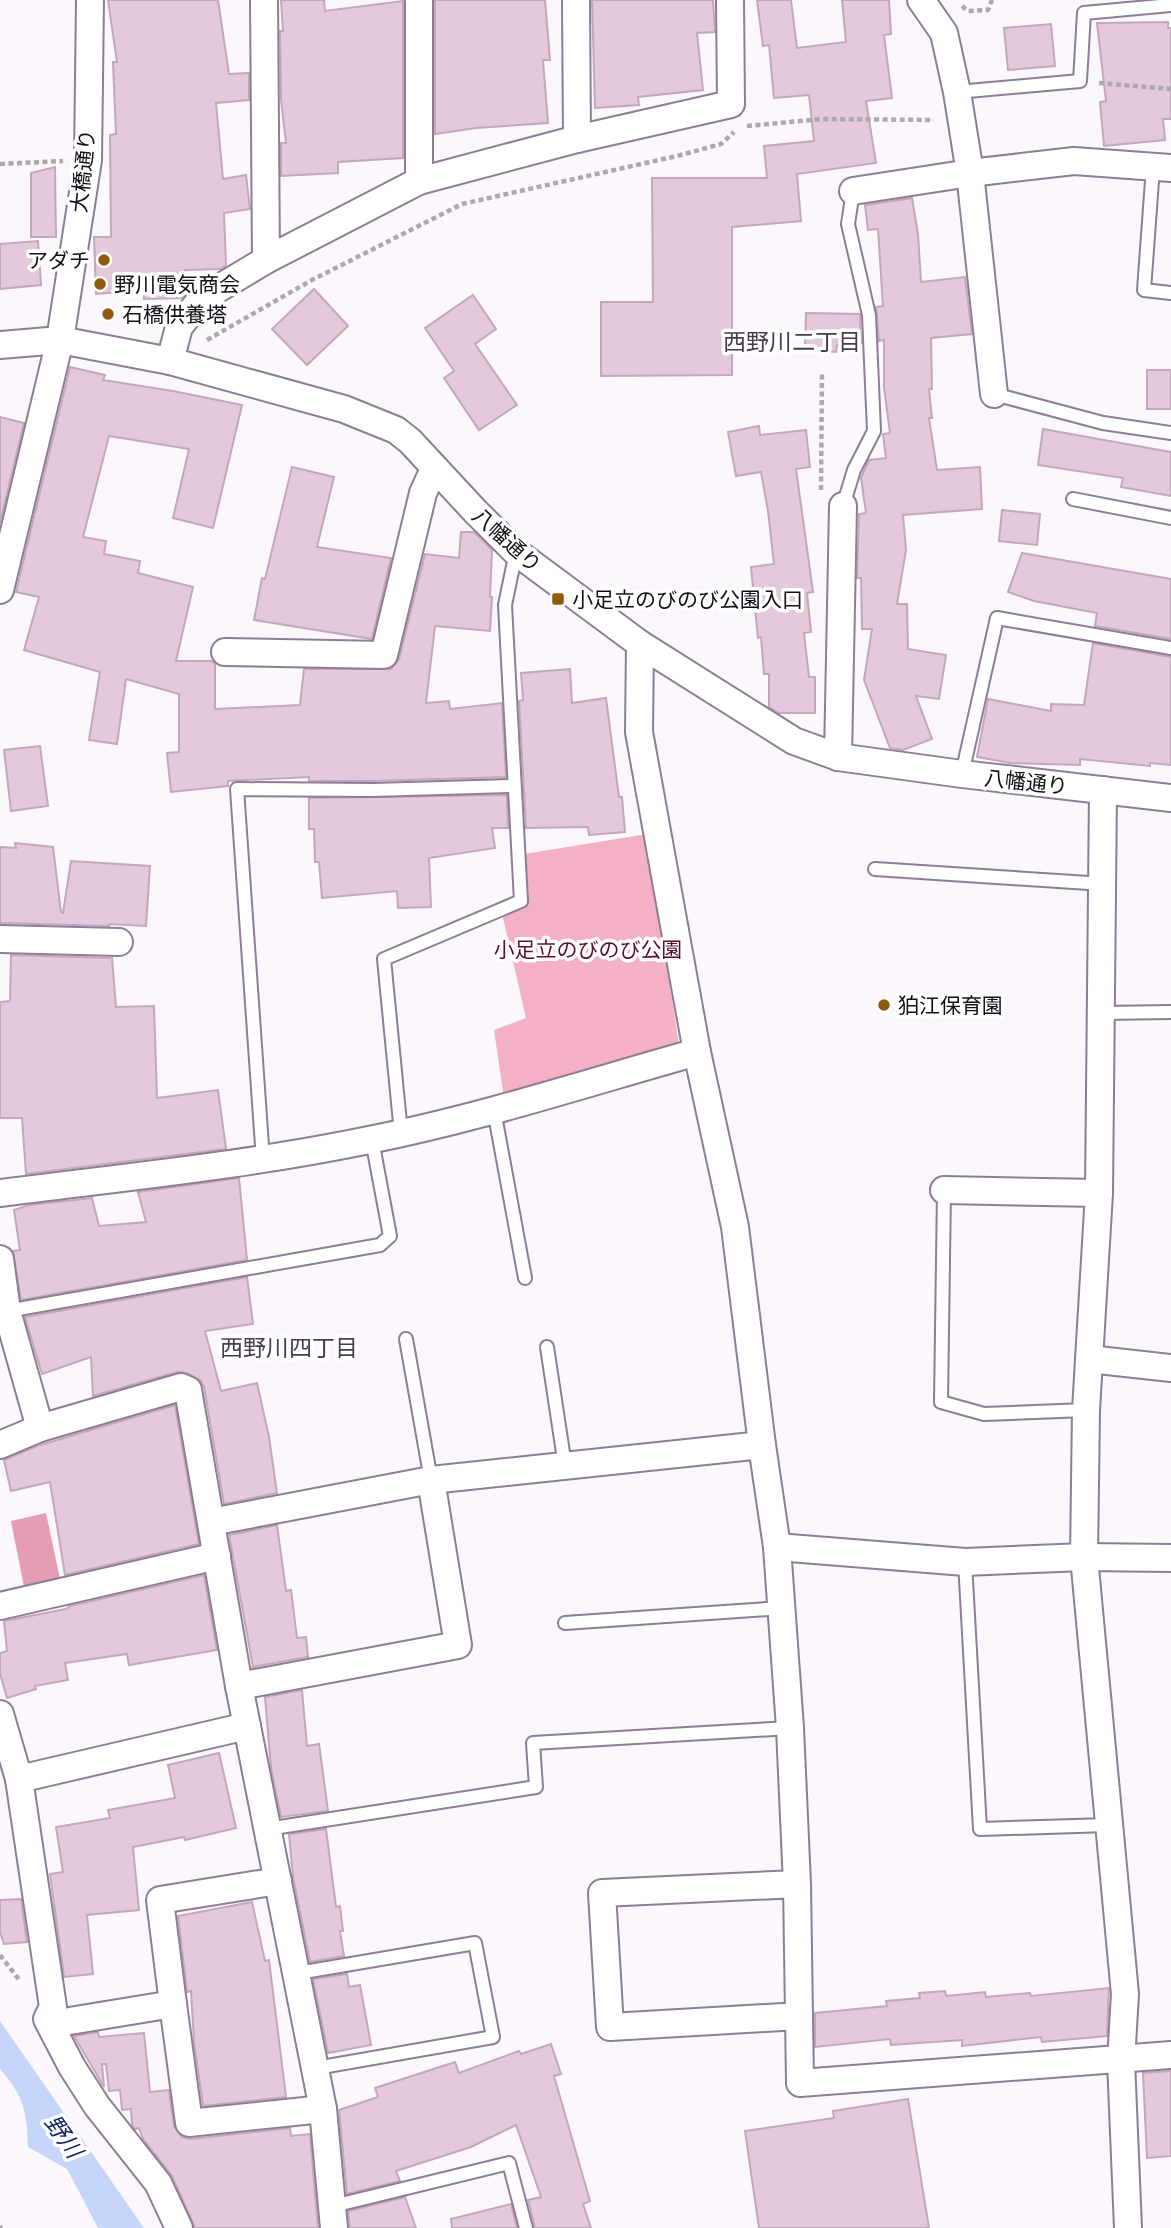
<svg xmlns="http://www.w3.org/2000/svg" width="1171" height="2228" font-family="'PT Sans','Noto Sans JP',sans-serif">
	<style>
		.green { fill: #f4b0c4 }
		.forest { fill: #e49db3 }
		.water { fill: #c6d5fa }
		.building { fill: #e4c8dc; stroke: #c3a7bb; stroke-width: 2 }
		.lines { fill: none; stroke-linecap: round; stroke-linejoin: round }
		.service-casing { stroke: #8d7d96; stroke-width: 16 }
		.minor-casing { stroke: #8d7d96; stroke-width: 30 }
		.path { stroke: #aca8af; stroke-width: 4.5; stroke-dasharray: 5 3.5; stroke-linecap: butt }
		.service { stroke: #fff; stroke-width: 12 }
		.minor { stroke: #fff; stroke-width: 26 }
		.poi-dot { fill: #905b0e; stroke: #fff; stroke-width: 2.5 }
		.labels { text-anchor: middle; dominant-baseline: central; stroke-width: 7; stroke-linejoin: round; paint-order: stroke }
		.street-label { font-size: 21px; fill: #130d16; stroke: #fff }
		.poi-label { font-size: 21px; fill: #130d16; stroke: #fff; text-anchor: start }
		.park-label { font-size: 21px; fill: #5e0a31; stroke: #fff }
		.neighbourhood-label { font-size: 23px; fill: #483a50; stroke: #fff }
		.water-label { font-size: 23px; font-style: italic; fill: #122366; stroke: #fff }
	</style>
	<rect width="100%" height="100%" fill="#fbf7fd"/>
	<polygon class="green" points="647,834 679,1045 504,1099 494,1030 526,1018 501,909 521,901 518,855"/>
	<polygon class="forest" points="46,1513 60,1579 24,1587 11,1521"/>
	<path class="water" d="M0,2021l144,207h-46l-31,-59 -39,-22c-1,-35 -4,-51 -28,-78z"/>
	<g class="building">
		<polygon points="108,0 218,0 229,74 249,73 249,100 216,103 223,179 246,175 250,209 224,213 226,265 221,269 185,270 186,293 182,298 144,299 144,290 96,294 94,237 111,237 110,135 116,134 113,62 117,62"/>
		<polygon points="281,0 324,0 325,11 403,1 403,158 338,162 338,173 281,176 281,143 286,143 281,100 280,31 283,31"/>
		<polygon points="435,0 545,0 550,60 543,60 548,123 476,128 435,134"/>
		<polygon points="592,0 713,0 715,32 697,33 703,90 638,97 639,105 595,108"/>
		<polygon points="757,0 791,0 797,48 846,42 842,0 889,0 891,34 884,35 892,98 866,101 876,163 797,174 801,221 732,227 732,375 601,376 601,302 653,302 652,178 767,178 764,146 814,141 809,95 774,98 769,45 763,46"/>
		<polygon points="1168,22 1168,28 1171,28 1171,119 1163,119 1165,140 1104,146 1100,102 1106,101 1097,23"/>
		<polygon points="1051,24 1055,66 1008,70 1004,28"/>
		<polygon points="55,167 56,237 31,237 31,173"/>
		<polygon points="912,198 918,234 921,282 965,277 972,334 931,338 932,389 929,389 932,418 929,418 937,470 980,467 982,509 903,515 906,550 897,604 907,604 908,649 946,655 939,699 916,696 932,739 903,750 890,748 864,680 872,629 862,629 861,578 857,578 859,514 866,513 861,478 869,460 886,458 883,434 890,433 884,387 884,340 879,341 876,307 883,306 878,229 868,230 865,205"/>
		<polygon points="38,241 41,285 0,289 0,244"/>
		<polygon points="314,289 348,326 307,365 272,329"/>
		<polygon points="473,295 496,329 475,344 517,405 479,430 444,378 454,371 425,328"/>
		<polygon points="806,313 860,314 861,343 837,345 836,352 805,350"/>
		<polygon points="70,367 105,375 103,380 173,391 242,405 213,528 173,518 189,449 109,436 83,537 106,541 104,554 140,561 138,573 193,587 176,661 212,661 215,664 215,709 300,705 304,669 391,669 399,659 425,554 459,558 461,532 474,532 492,550 490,597 492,597 490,631 435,626 426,703 449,701 450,709 502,703 506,777 373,781 309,781 309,777 228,781 228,786 171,792 167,753 179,752 179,694 126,679 117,744 89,740 100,672 24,650 39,597 16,592"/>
		<rect x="1147" y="370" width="24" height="39"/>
		<polygon points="0,417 24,423 0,523"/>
		<polygon points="759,426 760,435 806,430 810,467 796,469 813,592 807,593 811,632 804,633 809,677 815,677 815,713 779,713 769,707 769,674 764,674 761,637 758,638 751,567 774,564 768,511 761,472 736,476 728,432"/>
		<polygon points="1043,429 1171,452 1171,496 1121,487 1123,478 1038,465"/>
		<polygon points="292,467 334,477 317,547 391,558 372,639 254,620 262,578 265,579"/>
		<polygon points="1002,510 1040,514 1037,545 999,541"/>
		<polygon points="1022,553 1171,579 1171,639 1095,626 1097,613 1034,601 1008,592"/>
		<polygon points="1093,643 1171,657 1171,765 1150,763 1150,766 1080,759 1080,765 1010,763 977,757 988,699 1051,711 1051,704 1084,705"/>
		<polygon points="570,669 572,703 606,698 619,797 622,797 625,832 589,835 588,827 526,828 519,701 523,700 521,673"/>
		<polygon points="40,746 48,806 11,811 4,750"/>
		<polygon points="507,795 508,828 492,828 495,848 429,858 431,907 398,908 397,891 322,898 319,862 315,862 314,829 309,829 309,798"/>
		<polygon points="15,843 53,847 61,912 63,913 71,861 150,866 146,926 109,924 109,926 0,923 0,847 16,848"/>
		<polygon points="11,955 112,958 116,1007 154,1006 157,1098 218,1090 226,1149 26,1174 22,1118 0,1118 0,1002 10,1001"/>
		<polygon points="239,1178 247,1260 21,1300 13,1251 20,1250 14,1210 29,1205 92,1198 99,1226 146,1222 138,1192"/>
		<polygon points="247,1277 253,1324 205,1331 221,1391 257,1383 269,1437 277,1493 224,1504 204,1387 200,1380 187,1373 177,1372 93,1396 91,1357 42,1374 25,1317"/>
		<polygon points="175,1405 199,1544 65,1575 50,1482 11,1491 4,1460 37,1446"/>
		<polygon points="277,1525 286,1591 291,1590 297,1638 306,1637 308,1657 253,1667 229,1535"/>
		<polygon points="204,1575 217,1650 129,1665 127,1654 65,1663 68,1680 35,1686 36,1689 7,1698 0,1674 0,1653 7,1651 4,1621 66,1609 70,1606"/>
		<polygon points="302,1690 307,1746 319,1744 328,1811 281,1817 271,1768 265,1697"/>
		<polygon points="219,1753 236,1828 185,1840 184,1837 133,1847 139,1910 87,1915 93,1974 64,1977 50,1874 63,1872 56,1827 110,1818 108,1810 175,1798 168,1765"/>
		<polygon points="326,1829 336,1907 340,1906 343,1931 340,1931 344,1956 310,1962 293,1877 289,1834"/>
		<polygon points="21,1899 27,1942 4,1944 0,1932 0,1900"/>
		<polygon points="252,1902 265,1961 269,1960 286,2097 203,2106 194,2042 191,1991 187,1992 178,1916"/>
		<polygon points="347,1974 349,1987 360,1985 371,2045 328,2053 313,1979"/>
		<polygon points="1109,1988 1107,2036 1042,2042 1041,2037 962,2046 962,2040 891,2045 890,2039 815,2047 815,2013 887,2006 886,2001 920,1998 919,1993 945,1991 946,1996 985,1992 986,1997 1030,1993 1031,1996"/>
		<polygon points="98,2032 99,2037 144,2033 150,2092 169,2090 174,2126 182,2137 191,2139 290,2128 291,2136 310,2134 318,2228 195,2228 172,2176 143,2139 139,2128 135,2129 132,2125 131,2109 122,2110 120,2090 109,2091 106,2064 102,2064 104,2087 74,2036"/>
		<polygon points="551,2044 561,2074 554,2076 590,2201 583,2204 591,2228 535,2228 528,2200 541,2197 516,2125 471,2147 396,2171 400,2181 347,2194 339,2110 378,2097 375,2088 455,2062 459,2073 519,2051 521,2054"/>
		<polygon points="1171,2071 1171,2156 1147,2158 1143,2073"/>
		<polygon points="908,2099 929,2228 759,2228 745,2131 834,2118 833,2111"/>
		<polygon points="405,2197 416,2228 350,2228 348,2211"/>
		<polygon points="511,2204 517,2228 452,2228 451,2219"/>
	</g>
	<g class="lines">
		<g class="service-casing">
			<g id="service">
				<polyline points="957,92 1080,81 1084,13 1171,5"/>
				<polyline points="1153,167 1144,290 1171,293"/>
				<polyline points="994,394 1103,423 1171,433"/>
				<polyline points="1073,499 1171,518"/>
				<polyline points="843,506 854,470 874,431 869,315 848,224 853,191"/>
				<polyline points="962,774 997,618 1171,648"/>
				<polyline points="875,869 1104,884"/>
				<polyline points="1102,1013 1171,1012"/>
				<polyline points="494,1110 525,1278"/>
				<polyline points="401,1133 384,959 521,901 505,605 516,552"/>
				<polyline points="263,1160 237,789 373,790 514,786"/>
				<polyline points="944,1190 941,1402 984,1414 1086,1410"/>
				<polyline points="7,1311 380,1245 390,1236 372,1140"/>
				<polyline points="406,1339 431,1480"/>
				<polyline points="547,1347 565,1466"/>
				<polyline points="965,1562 980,1829 1108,1825"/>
				<polyline points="565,1623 782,1608"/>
				<polyline points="267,1829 536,1787 533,1743 790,1728"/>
				<polyline points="298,1973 475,1943 493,2037 316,2068"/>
				<polyline points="333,2206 509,2163 526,2228"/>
			</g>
		</g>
		<g class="minor-casing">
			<g id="minor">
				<polyline points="264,0 266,260"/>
				<polyline points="576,0 577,139"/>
				<polyline points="921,0 944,33 957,92 970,173 994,394"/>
				<polyline points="419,181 419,0"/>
				<polyline points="853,191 970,173 1074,161 1171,168"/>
				<polyline points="0,345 60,340 170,361 344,409 396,430 410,441 475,511 516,552 640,644 794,741 838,757 962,774 1171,798"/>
				<polyline points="170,361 179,327 201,299 266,260 419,181 577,139 731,104 730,0"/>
				<polyline points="0,590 60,340 88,160 90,0"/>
				<polyline points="640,644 639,732 697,1052 735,1227 762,1445 777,1547 790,1728 797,1884 799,2016 610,2027 602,1893 797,1884"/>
				<polyline points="225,652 384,655 423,493 434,469"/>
				<polyline points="838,757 843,506"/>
				<polyline points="1103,790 1099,1193 1086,1410 1084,1557 1125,1994 1121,2061 1128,2228"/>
				<polyline points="0,939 119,942"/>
				<polyline points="944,1190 1099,1193"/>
				<path d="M0,1193c125,-16 250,-28 374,-54 109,-22 216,-57 323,-87"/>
				<polyline points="0,1259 7,1311 40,1428 181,1387 188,1390 239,1686 323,2109 334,2228"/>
				<polyline points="1089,1359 1171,1368"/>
				<polyline points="0,1445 40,1428"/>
				<polyline points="211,1522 431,1480 762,1445"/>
				<polyline points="777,1547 965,1562 1084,1557 1171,1558"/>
				<polyline points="0,1606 217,1556"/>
				<polyline points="239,1686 458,1645 431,1480"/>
				<polyline points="0,1714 19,1779"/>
				<polyline points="173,2004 189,2123 323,2109"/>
				<polyline points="799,2016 800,2083 1171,2055"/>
				<polyline points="51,2024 173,2004 160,1900 278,1881"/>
				<polyline points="179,2228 158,2183 97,2106 72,2067 47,2019 53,2007 19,1779 247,1726"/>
			</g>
		</g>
		<g class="path">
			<polyline points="962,6 968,11 988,10 992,0"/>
			<polyline points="1099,83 1171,89"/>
			<polyline points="747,126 822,119 934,120"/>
			<polyline points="0,164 63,161"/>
			<polyline points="207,340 312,280 462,204 677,156 721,144 734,132"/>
			<polyline points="821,490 822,373"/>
			<polyline points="0,1955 20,1981"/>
			<polyline points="0,2226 1,2228"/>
		</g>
		<use href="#service" class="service"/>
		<use href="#minor" class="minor"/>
	</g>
	<g class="poi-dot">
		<circle cx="104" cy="260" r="7"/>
		<circle cx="100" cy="284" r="7"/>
		<circle cx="108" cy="314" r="7"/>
		<rect x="551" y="592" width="14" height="14" rx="3.5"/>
		<circle cx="884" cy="1005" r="7"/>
	</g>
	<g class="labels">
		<g class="street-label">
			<text transform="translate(83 171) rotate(-84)">大橋通り</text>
			<text transform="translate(507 540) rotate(42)">八幡通り</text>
			<text transform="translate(1026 782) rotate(6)">八幡通り</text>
		</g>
		<g class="poi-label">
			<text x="90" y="260" text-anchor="end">アダチ</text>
			<text x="114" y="284">野川電気商会</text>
			<text x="122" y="314">石橋供養塔</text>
			<text x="572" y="599">小足立のびのび公園入口</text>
			<text x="898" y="1005">狛江保育園</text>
		</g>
		<g class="park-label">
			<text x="588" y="949">小足立のびのび公園</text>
		</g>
		<g class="neighbourhood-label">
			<text x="792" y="341">西野川二丁目</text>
			<text x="289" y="1347">西野川四丁目</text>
		</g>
		<g class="water-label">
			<text transform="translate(64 2136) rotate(55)">野川</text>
		</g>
	</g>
</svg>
